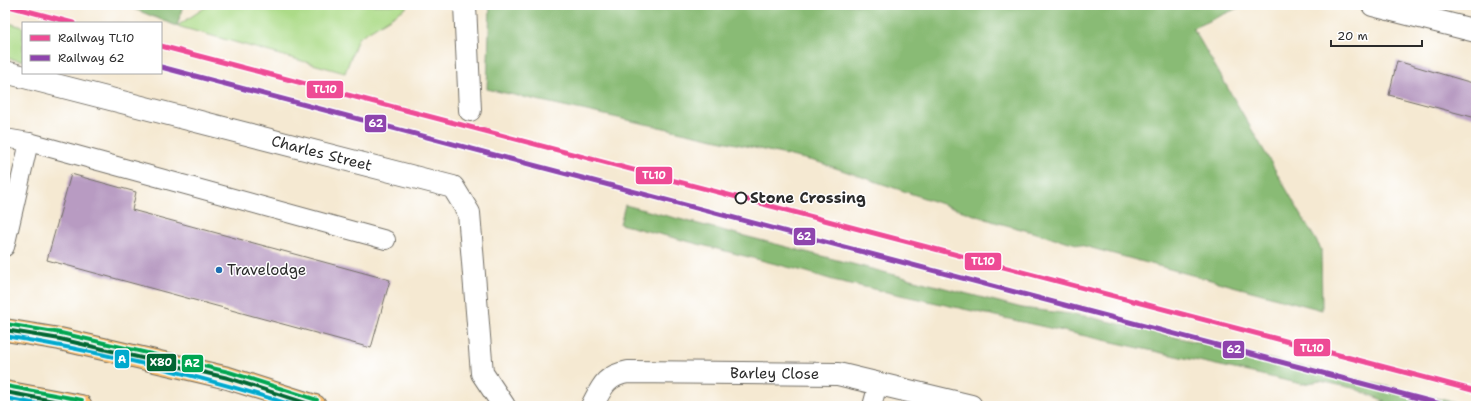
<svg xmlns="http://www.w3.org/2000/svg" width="1481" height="411" font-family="'Shantell Sans',sans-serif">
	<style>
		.green { fill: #acdb87; stroke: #6c8359 }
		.forest { fill: #89bb74; stroke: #5a7350 }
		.building { fill: #b89bc2 }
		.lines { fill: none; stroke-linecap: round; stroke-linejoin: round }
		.service-casing { stroke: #726e65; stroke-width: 20 }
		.minor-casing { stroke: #726e65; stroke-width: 24 }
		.tertiary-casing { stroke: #726e65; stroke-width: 24 }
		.primary-casing { stroke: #726e65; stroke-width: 24 }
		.service { stroke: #fff; stroke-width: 18 }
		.minor { stroke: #fff; stroke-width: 22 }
		.tertiary { stroke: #fff; stroke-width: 22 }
		.primary { stroke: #fabe6d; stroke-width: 22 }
		.bus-1-casing { stroke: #fff; stroke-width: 7 }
		.bus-2-casing { stroke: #fff; stroke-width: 7 }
		.bus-3-casing { stroke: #fff; stroke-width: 7 }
		.bus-1 { stroke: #063; stroke-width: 4 }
		.bus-2 { stroke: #00a9ce; stroke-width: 4 }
		.bus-3 { stroke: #00a651; stroke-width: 4 }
		.rail-1-casing { stroke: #fff; stroke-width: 8 }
		.rail-2-casing { stroke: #fff; stroke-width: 8 }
		.rail-1 { stroke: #ee4b95; stroke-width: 5 }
		.rail-2 { stroke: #8e44ad; stroke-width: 5 }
		.stop-dot { fill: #fff; stroke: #2b2b2b; stroke-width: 2 }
		.poi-dot { fill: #1f6fb2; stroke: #fff; stroke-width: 1.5 }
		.labels { text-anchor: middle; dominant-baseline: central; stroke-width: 3; stroke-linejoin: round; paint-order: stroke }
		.street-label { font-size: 15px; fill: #2b2b2b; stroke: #fff }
		.stop-label { font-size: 15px; font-weight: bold; fill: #2b2b2b; stroke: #fff; text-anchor: start }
		.poi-label { font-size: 15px; fill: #2b2b2b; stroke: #fff; text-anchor: start }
		.line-badge { stroke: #fff; stroke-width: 1.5 }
		.badge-label { font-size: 11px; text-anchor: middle; font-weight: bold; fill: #fff }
	</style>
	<rect width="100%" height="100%" fill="#fff"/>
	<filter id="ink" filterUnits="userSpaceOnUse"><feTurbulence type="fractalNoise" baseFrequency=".025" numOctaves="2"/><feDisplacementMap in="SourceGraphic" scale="8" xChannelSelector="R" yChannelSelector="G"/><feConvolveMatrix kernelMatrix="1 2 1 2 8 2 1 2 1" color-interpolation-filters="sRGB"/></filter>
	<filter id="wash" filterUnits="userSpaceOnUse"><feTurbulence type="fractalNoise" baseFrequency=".012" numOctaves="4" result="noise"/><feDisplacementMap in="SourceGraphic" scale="16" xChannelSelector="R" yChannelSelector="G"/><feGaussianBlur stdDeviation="0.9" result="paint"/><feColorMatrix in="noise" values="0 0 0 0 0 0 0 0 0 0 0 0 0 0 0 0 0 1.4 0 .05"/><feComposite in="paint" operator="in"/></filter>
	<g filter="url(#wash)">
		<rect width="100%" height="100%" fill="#f5e9d2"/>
		<g class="green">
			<polygon points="209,5 407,5 406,8 358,38 345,73 177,26"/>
			<polygon points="5,22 23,27 23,61 5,58"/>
		</g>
		<g class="forest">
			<polygon points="124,5 183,5 177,26"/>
			<polygon points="490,5 1233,5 1240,7 1193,28 1321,249 1322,310 995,222 818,162 487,89"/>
			<polygon points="625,205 1022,308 1085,316 1470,406 1369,406 1385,401 1353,388 1320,381 1302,384 833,280 807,272 620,224"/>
		</g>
		<g id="blocks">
			<g class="building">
				<polygon points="1397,61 1476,84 1476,118 1389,95"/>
				<polygon points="71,174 136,192 132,210 390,280 371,348 47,260"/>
			</g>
		</g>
	</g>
	<g filter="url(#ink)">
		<use href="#blocks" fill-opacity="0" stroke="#726e65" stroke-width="1"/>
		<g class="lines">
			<g class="service-casing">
				<g id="service">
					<polyline points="5,138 29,142 5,247"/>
					<polyline points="29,142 386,240"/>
					<polyline points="872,406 878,384"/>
				</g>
			</g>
			<g class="minor-casing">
				<g id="minor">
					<polyline points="465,5 470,110"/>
					<path id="s1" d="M5,72l448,115 16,26 13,160 22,33"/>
					<path id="s2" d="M592,406c10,-19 13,-30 36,-34l210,2 133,32"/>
				</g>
			</g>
			<g class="tertiary-casing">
				<polyline id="tertiary" points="1373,5 1476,31"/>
			</g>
			<g class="primary-casing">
				<g id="primary">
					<polyline points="5,330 60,339 228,378 315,406"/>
					<polyline points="5,392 81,406"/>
				</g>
			</g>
			<use href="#service" class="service"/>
			<use href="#minor" class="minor"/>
			<use href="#tertiary" class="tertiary"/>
			<use href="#primary" class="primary"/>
			<g class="bus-1-casing">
				<g id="bus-1">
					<polyline points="5,330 60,339 228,378 315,406"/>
					<polyline points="5,392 81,406"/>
				</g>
			</g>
			<g class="bus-2-casing">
				<g id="bus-2">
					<path d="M5,336c98,16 196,40 290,70"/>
					<polyline points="5,398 48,406"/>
				</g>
			</g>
			<g class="bus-3-casing">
				<g id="bus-3">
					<polyline points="6,324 61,333 229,372 317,400"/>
					<polyline points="6,386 82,400"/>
				</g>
			</g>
			<use href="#bus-1" class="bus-1"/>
			<use href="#bus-2" class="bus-2"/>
			<use href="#bus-3" class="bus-3"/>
			<g class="rail-1-casing">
				<g id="rail-1">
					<polyline points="5,5 73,23"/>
					<polyline points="161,46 1476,391"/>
				</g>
			</g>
			<g class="rail-2-casing">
				<polyline id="rail-2" points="161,67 1448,406"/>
			</g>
			<use href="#rail-1" class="rail-1"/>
			<use href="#rail-2" class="rail-2"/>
		</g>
	</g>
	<circle class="stop-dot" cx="741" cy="198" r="5.5"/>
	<circle class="poi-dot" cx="219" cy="270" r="4"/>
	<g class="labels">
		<g class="street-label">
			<text stroke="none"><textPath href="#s1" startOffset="327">Charles Street</textPath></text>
			<text stroke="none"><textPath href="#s2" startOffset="199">Barley Close</textPath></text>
		</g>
		<g class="stop-label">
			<text x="750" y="198">Stone Crossing</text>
		</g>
		<g class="poi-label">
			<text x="227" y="270">Travelodge</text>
		</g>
	</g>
	<g class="line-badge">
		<rect x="306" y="80" width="38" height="19" rx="4" fill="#ee4b95"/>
		<rect x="364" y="114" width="23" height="19" rx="4" fill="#8e44ad"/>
		<rect x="635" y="166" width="38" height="19" rx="4" fill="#ee4b95"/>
		<rect x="793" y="227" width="23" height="19" rx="4" fill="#8e44ad"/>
		<rect x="964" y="252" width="38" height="19" rx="4" fill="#ee4b95"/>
		<rect x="1293" y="338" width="38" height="19" rx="4" fill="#ee4b95"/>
		<rect x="1222" y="340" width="23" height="19" rx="4" fill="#8e44ad"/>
		<rect x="114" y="349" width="16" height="20" rx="4" fill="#00a9ce"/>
		<rect x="146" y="353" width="31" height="19" rx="4" fill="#063"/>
		<rect x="181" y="354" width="23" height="19" rx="4" fill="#00a651"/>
	</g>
	<g class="badge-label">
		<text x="325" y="93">TL10</text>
		<text x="376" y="127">62</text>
		<text x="654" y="179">TL10</text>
		<text x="804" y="240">62</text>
		<text x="983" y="265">TL10</text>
		<text x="1312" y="352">TL10</text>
		<text x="1234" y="353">62</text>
		<text x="122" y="363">A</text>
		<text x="161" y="366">X80</text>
		<text x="192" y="367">AZ</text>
	</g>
	<rect width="1481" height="411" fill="none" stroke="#fff" stroke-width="20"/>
	<rect x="22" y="22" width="140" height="52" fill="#ffffff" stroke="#aaaaaa"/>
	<rect x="30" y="35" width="20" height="6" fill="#ee4b95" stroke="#aaaaaa"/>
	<text x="58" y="42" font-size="12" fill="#2b2b2b">Railway TL10</text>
	<rect x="30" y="55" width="20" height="6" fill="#8e44ad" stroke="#aaaaaa"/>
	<text x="58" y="62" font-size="12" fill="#2b2b2b">Railway 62</text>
	<path d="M1331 40v6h91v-6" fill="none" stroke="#2b2b2b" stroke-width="2"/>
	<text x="1337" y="40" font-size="12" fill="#2b2b2b" stroke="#ffffff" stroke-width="3" paint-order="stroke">20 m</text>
</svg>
